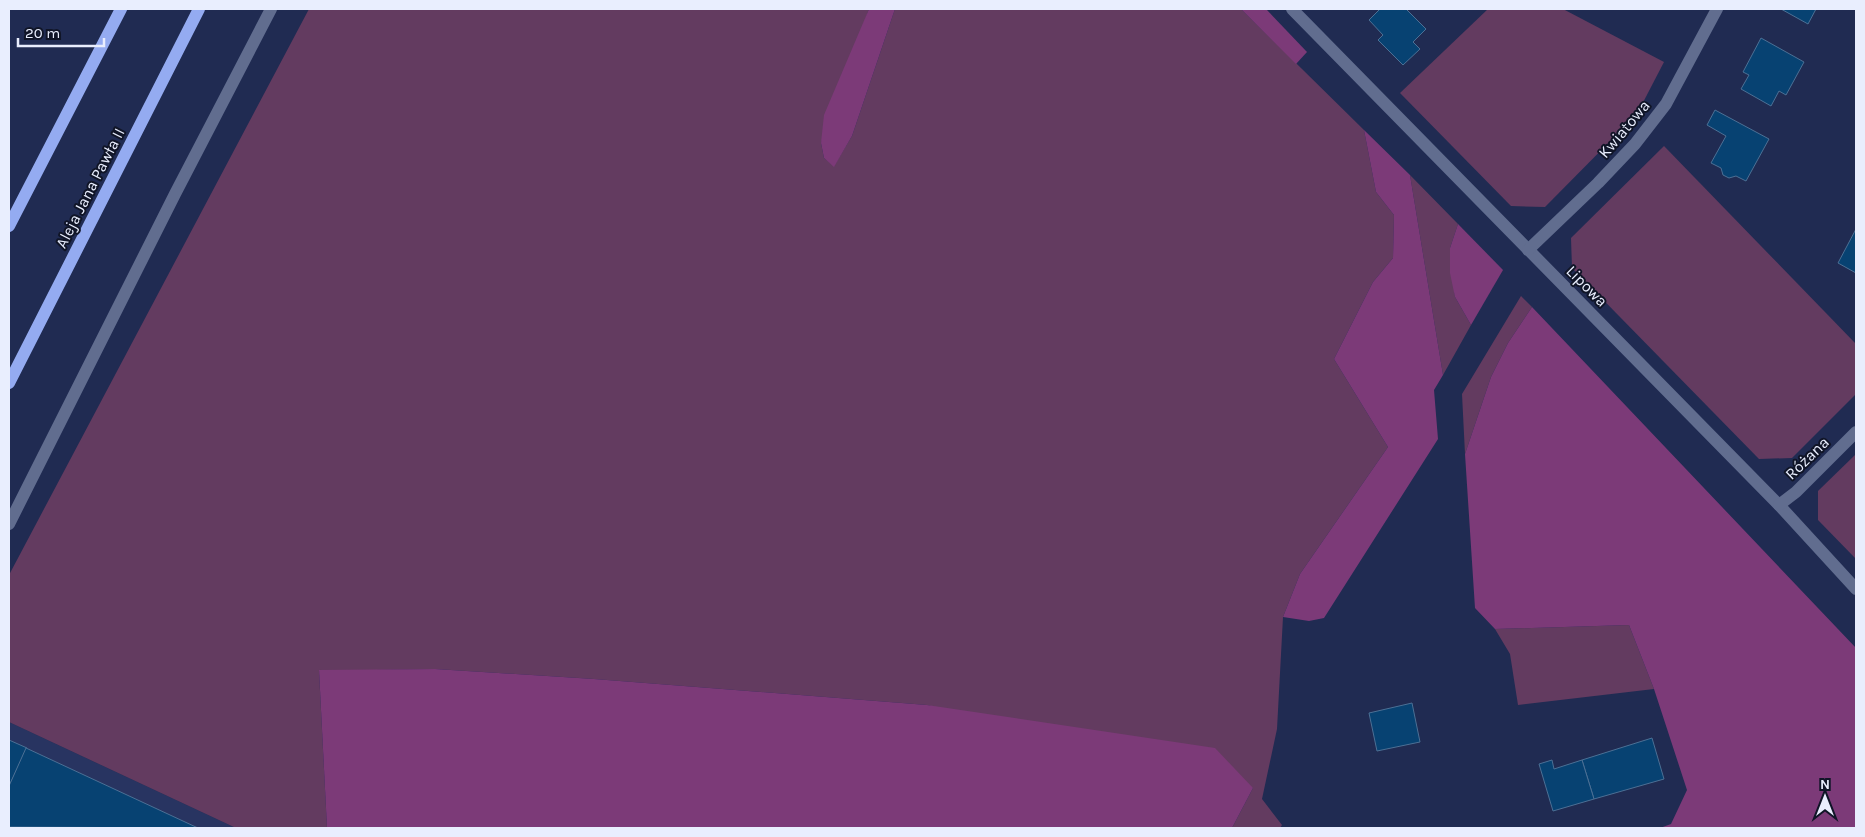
<svg xmlns="http://www.w3.org/2000/svg" width="1865" height="837" font-family="Karla,sans-serif">
	<style>
		.built { fill: #283461 }
		.green { fill: #633b60 }
		.forest { fill: #7c3a78 }
		.building { fill: #074272; stroke: #4c7095 }
		.lines { fill: none; stroke-linecap: round; stroke-linejoin: round }
		.minor { stroke: #616d8f; stroke-width: 12 }
		.major { stroke: #94abf1; stroke-width: 12 }
		.labels { text-anchor: middle; dominant-baseline: central; stroke-width: 4; stroke-linejoin: round; paint-order: stroke }
		.street-label { font-size: 16px; fill: #e9eefe; stroke: #101527 }
	</style>
	<rect width="100%" height="100%" fill="#202b52"/>
	<polygon class="built" points="9,722 236,828 9,828"/>
	<g class="green">
		<polygon points="309,9 869,9 821,143 824,158 834,166 852,136 895,9 1241,9 1364,130 1376,192 1394,215 1393,258 1373,282 1334,359 1388,447 1300,574 1283,617 1277,729 1262,799 1282,825 1280,828 1232,828 1253,788 927,705 594,679 435,669 319,671 327,828 236,828 9,722 9,575"/>
		<polygon points="1488,9 1563,9 1664,62 1637,114 1545,207 1511,206 1400,93"/>
		<polygon points="1664,146 1856,344 1856,394 1792,458 1759,459 1572,268 1571,238"/>
		<polygon points="1410,175 1458,224 1450,248 1455,297 1471,325 1443,375"/>
		<polygon points="1521,296 1532,307 1508,343 1491,377 1465,454 1462,394"/>
		<polygon points="1856,454 1856,559 1818,520 1818,491"/>
		<polygon points="1629,625 1654,689 1518,705 1510,654 1495,629"/>
	</g>
	<g class="forest">
		<polygon points="869,9 895,9 852,136 834,167 824,158 821,143 824,115"/>
		<polygon points="1241,9 1266,9 1307,52 1296,64"/>
		<polygon points="1364,130 1410,175 1443,375 1434,390 1438,439 1324,618 1309,621 1283,617 1300,574 1388,447 1334,359 1373,282 1393,258 1394,215 1376,192"/>
		<polygon points="1458,224 1503,270 1471,325 1455,297 1450,273 1450,248"/>
		<polygon points="1532,307 1856,648 1856,828 1660,828 1671,824 1687,790 1654,689 1629,625 1495,629 1475,608 1465,454 1491,377 1508,343"/>
		<polygon points="435,669 594,679 927,705 1215,748 1253,788 1232,828 327,828 319,670"/>
	</g>
	<g class="building">
		<polygon points="1380,9 1406,9 1426,29 1413,42 1420,49 1403,65 1378,40 1383,35 1369,20"/>
		<polygon points="1781,9 1816,9 1808,24"/>
		<polygon points="1761,38 1804,62 1786,95 1779,91 1771,106 1741,89 1749,75 1743,72"/>
		<polygon points="1715,110 1769,139 1746,181 1736,176 1729,178 1723,175 1721,168 1711,163 1726,136 1707,125"/>
		<polygon points="1856,229 1856,273 1838,263"/>
		<polygon points="1412,703 1420,742 1377,751 1369,713"/>
		<polygon points="1652,738 1664,779 1594,799 1582,760"/>
		<polygon points="9,740 27,748 9,786"/>
		<polygon points="26,748 198,828 9,827 9,786"/>
		<polygon points="1552,760 1554,769 1582,760 1594,799 1553,811 1539,764"/>
	</g>
	<g class="lines">
		<g class="minor">
			<polyline points="1292,9 1779,505 1856,589"/>
			<polyline points="1528,250 1598,183 1635,144 1666,104 1717,9"/>
			<polyline points="1779,505 1796,492 1856,432"/>
			<polyline points="9,524 175,194 271,9"/>
		</g>
		<g class="major">
			<polyline points="9,226 121,9"/>
			<polyline points="9,383 199,9"/>
		</g>
	</g>
	<g class="labels">
		<g class="street-label">
			<text transform="translate(1624 129) rotate(-50)">Kwiatowa</text>
			<text transform="translate(90 188) rotate(-63)">Aleja Jana Pawła II</text>
			<text transform="translate(1587 286) rotate(45)">Lipowa</text>
			<text transform="translate(1807 458) rotate(-44)">Różana</text>
		</g>
	</g>
	<rect width="1865" height="837" fill="none" stroke="#e9eefe" stroke-width="20"/>
	<g transform="translate(1825 797)" stroke="#101527" stroke-width="4" paint-order="stroke">
	<path d="M0-4L9 19L0 12L-9 19Z" fill="#e9eefe"/>
	<text y="-8" font-size="14" font-weight="bold" text-anchor="middle" fill="#e9eefe">N</text>
	</g>
	<path d="M18 38v8h86v-8" fill="none" stroke="#e9eefe" stroke-width="2.5"/>
	<text x="25" y="38" font-size="15" fill="#e9eefe" stroke="#101527" stroke-width="4" paint-order="stroke">20 m</text>
</svg>
